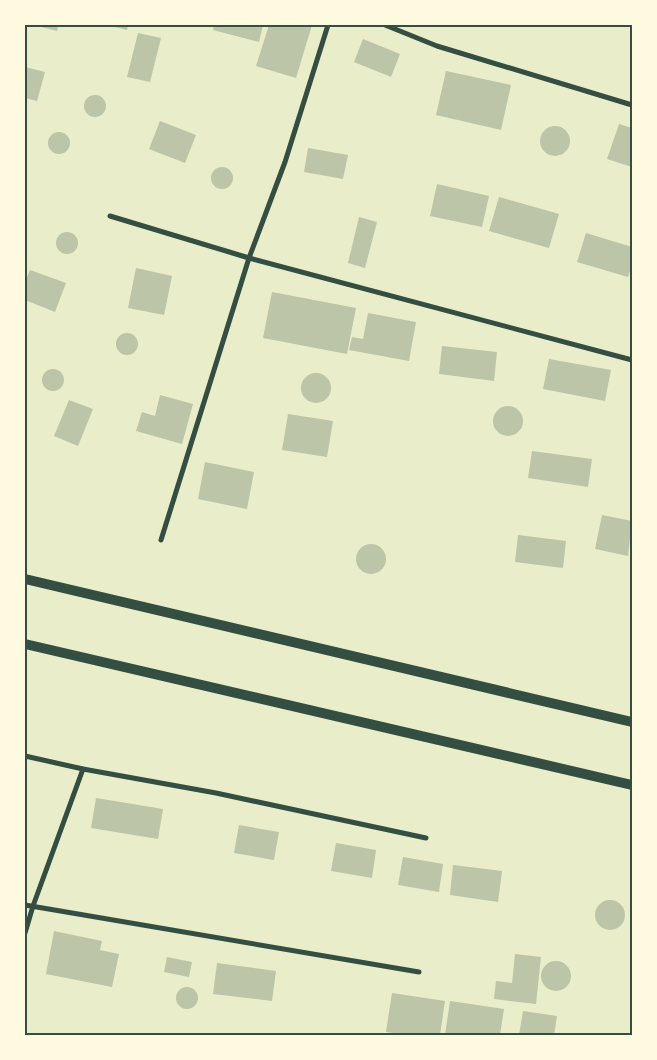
<svg xmlns="http://www.w3.org/2000/svg" width="657" height="1060" font-family="Raleway,sans-serif">
	<style>
		.building { fill: #bcc5a7 }
		.lines { fill: none; stroke-linecap: round; stroke-linejoin: round }
		.minor { stroke: #344e41; stroke-width: 5 }
		.secondary { stroke: #344e41; stroke-width: 10 }
		.neatline { fill: none; stroke: #344e41; stroke-width: 2 }
	</style>
	<rect width="100%" height="100%" fill="#e9edc9"/>
	<g class="building">
		<polygon points="33,25 58,25 57,31"/>
		<polygon points="107,25 128,25 127,30"/>
		<polygon points="214,25 263,25 259,42 213,30"/>
		<polygon points="269,25 312,25 296,78 256,66"/>
		<polygon points="138,33 161,38 150,82 127,77"/>
		<polygon points="363,39 400,54 391,77 354,62"/>
		<polygon points="25,67 45,72 37,101 25,98"/>
		<polygon points="446,71 511,85 501,130 436,115"/>
		<circle cx="95" cy="106" r="11"/>
		<polygon points="160,121 196,135 185,163 149,149"/>
		<polygon points="619,124 632,128 632,167 607,159"/>
		<circle cx="555" cy="141" r="15"/>
		<circle cx="59" cy="143" r="11"/>
		<polygon points="308,148 348,155 343,179 304,172"/>
		<circle cx="222" cy="178" r="11"/>
		<polygon points="437,184 489,196 482,227 430,216"/>
		<polygon points="499,197 559,214 549,248 489,231"/>
		<polygon points="359,217 377,222 365,268 348,263"/>
		<circle cx="67" cy="243" r="11"/>
		<polygon points="586,233 632,247 632,265 628,277 577,262"/>
		<polygon points="136,268 172,276 164,315 128,308"/>
		<polygon points="30,270 66,283 55,312 25,300 25,282"/>
		<polygon points="272,292 356,308 347,354 263,338"/>
		<polygon points="368,313 416,322 409,361 349,350 352,337 363,339"/>
		<circle cx="127" cy="344" r="11"/>
		<polygon points="442,346 497,352 494,381 439,374"/>
		<polygon points="549,359 611,370 605,401 543,389"/>
		<circle cx="53" cy="380" r="11"/>
		<circle cx="316" cy="388" r="15"/>
		<polygon points="160,395 193,404 182,444 136,431 142,412 155,416"/>
		<polygon points="69,400 93,409 78,446 54,436"/>
		<circle cx="508" cy="421" r="15"/>
		<polygon points="288,414 333,421 327,457 282,450"/>
		<polygon points="532,451 592,459 588,487 528,478"/>
		<polygon points="205,462 254,472 247,509 198,499"/>
		<polygon points="602,515 632,521 628,556 595,549"/>
		<polygon points="518,535 566,541 563,568 515,562"/>
		<circle cx="371" cy="559" r="15"/>
		<polygon points="96,798 163,809 158,839 91,828"/>
		<polygon points="239,825 279,832 274,860 234,853"/>
		<polygon points="336,843 376,850 372,878 331,871"/>
		<polygon points="403,857 443,864 439,892 398,885"/>
		<polygon points="453,865 502,871 498,902 450,895"/>
		<circle cx="610" cy="915" r="15"/>
		<polygon points="54,931 102,941 100,950 119,954 112,987 46,974"/>
		<polygon points="515,954 541,957 536,1004 494,999 496,981 512,983"/>
		<polygon points="167,957 192,962 189,977 164,972"/>
		<circle cx="556" cy="976" r="15"/>
		<polygon points="217,963 276,971 272,1001 213,994"/>
		<circle cx="187" cy="998" r="11"/>
		<polygon points="392,993 445,1001 440,1035 408,1035 386,1032"/>
		<polygon points="450,1001 504,1009 500,1035 445,1035"/>
		<polygon points="523,1011 557,1016 554,1035 519,1035"/>
	</g>
	<g class="lines">
		<g class="minor">
			<polyline points="385,25 437,46 632,105"/>
			<polyline points="110,216 249,258 632,360"/>
			<polyline points="161,540 249,258 285,162 328,25"/>
			<polyline points="25,756 83,769 216,793 426,838"/>
			<polyline points="25,905 419,972"/>
			<polyline points="25,933 33,906 83,769"/>
		</g>
		<g class="secondary">
			<polyline points="25,579 632,722"/>
			<polyline points="25,644 632,785"/>
		</g>
	</g>
	<rect width="657" height="1060" fill="none" stroke="#fefae0" stroke-width="52"/>
	<rect x="26" y="26" width="605" height="1008" class="neatline"/>
</svg>
